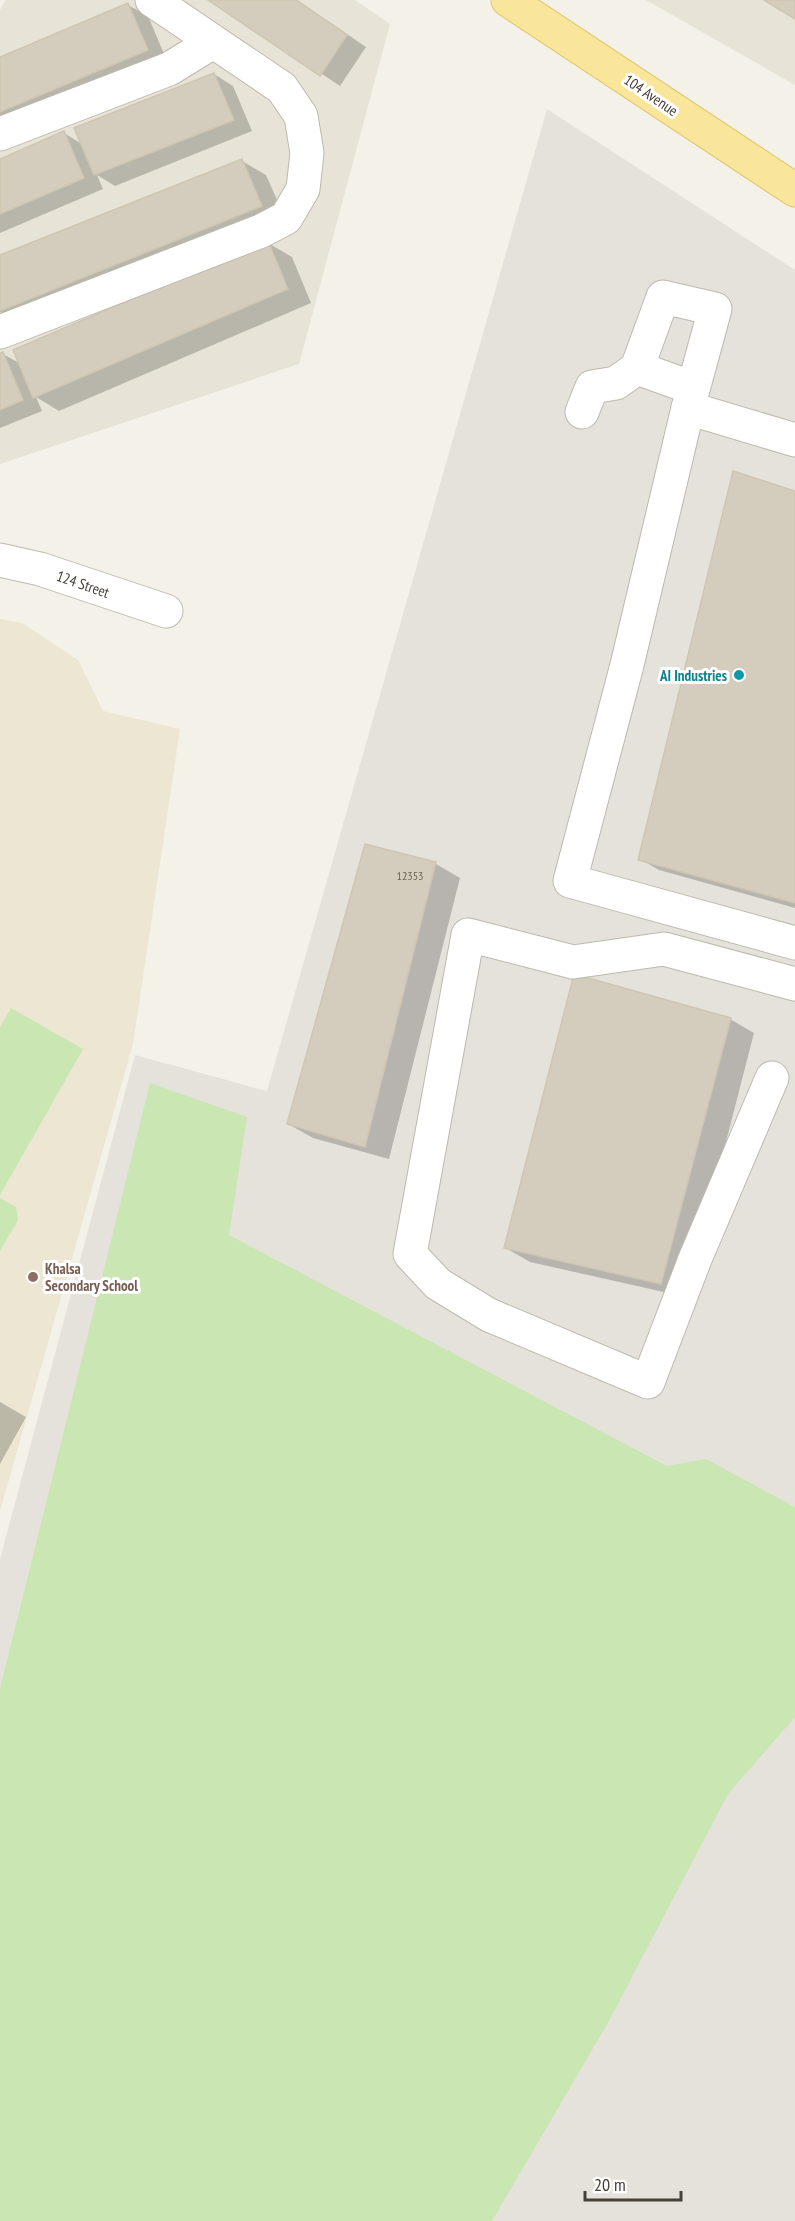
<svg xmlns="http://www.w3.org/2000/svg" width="795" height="2221" font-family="'PT Sans Narrow',sans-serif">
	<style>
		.residential { fill: #e7e3d6 }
		.industrial { fill: #e5e2dc }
		.education { fill: #ece6d2 }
		.green { fill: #cae6b2 }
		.shadow { fill: #0003 }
		.building { fill: #d4cdbd; stroke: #cfc6b1; stroke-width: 1.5 }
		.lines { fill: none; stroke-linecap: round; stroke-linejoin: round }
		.minor-casing { stroke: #beb9ab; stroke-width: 35 }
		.major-casing { stroke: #dfc56a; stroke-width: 35 }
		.minor { stroke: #fff; stroke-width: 33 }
		.major { stroke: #fae69a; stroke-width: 33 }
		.culture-dot { fill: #0f9aa8; stroke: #fff; stroke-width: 2 }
		.education-dot { fill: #8d6e63; stroke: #fff; stroke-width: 2 }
		.labels { text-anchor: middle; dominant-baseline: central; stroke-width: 6; stroke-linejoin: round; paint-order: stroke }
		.number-label { font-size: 12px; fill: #6a6458 }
		.street-label { font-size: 15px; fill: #464137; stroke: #fff }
		.culture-label { font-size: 15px; font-weight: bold; fill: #0d838f; stroke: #fff; text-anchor: end }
		.education-label { font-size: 15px; font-weight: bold; fill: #785e54; stroke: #fff; text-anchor: start }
	</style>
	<rect width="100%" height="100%" fill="#f3f1e8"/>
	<g class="residential">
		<polygon points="6,0 355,0 390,24 299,364 0,464 0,10"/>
		<polygon points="646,0 795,0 795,85"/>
	</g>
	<polygon class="industrial" points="547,109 795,270 795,2221 0,2221 0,1559 135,1055 267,1091"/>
	<polygon class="education" points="0,619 22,623 78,660 103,711 180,729 133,1044 0,1511"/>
	<g class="green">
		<polygon points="11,1008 83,1049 0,1195 0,1027"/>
		<polygon points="150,1083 247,1117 229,1235 667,1466 706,1459 795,1507 795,1717 728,1794 609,2021 492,2221 0,2221 0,1689"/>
		<polygon points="0,1198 16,1207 18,1220 0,1251"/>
	</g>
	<g class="shadow">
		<polygon points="211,0 297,0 366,47 340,86"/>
		<polygon points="128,5 148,16 167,61 0,121 0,58"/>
		<polygon points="214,74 233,86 252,131 115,186 97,175 103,189 0,233 0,160 64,133 82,144"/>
		<polygon points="242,161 266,175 286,220 23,325 0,312 0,257"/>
		<polygon points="268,243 292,257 311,303 59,411 36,397 42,411 0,428 0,355 3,354 21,364"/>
		<polygon points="795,492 795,908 659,870 640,859"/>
		<polygon points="366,846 436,864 460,878 389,1159 313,1138 288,1124"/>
		<polygon points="730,1019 754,1033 686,1297 530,1262 506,1248"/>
		<polygon points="0,1402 26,1417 0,1464"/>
	</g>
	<g class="building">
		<polygon points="208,0 296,0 347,35 320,76"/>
		<polygon points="764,0 795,0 795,19"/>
		<polygon points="128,3 148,50 0,112 0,57"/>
		<polygon points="214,73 234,120 94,175 74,128"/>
		<polygon points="64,131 84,178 0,214 0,159"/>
		<polygon points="242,159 262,206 0,311 0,255"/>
		<polygon points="268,241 288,289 33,398 13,350"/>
		<polygon points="3,352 23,400 0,410 0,353"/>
		<polygon points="733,471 795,491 795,903 638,860"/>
		<polygon points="365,844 436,862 365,1147 287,1124"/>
		<polygon points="574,974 731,1018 661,1284 504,1248"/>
	</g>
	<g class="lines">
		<g class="minor-casing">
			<g id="minor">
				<polyline points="0,134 169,69 213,42"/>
				<polyline points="0,332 261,231 286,218 303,189 307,153 301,116 282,88 152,0"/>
				<polyline points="637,368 663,297 715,309 688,408"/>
				<polyline points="582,412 592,387 616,383 637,368 693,388"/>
				<polyline points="795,440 688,408 627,665 570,881 795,943"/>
				<polyline points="0,560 40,569 166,611"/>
				<polyline points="772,1078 695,1259 648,1382 489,1315 438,1284 410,1254 468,935 573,962 664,949 795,984"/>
			</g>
		</g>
		<g class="major-casing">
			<polyline id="major" points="508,0 795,190"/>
		</g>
		<use href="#minor" class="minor"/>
		<use href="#major" class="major"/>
	</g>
	<circle class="culture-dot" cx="739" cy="675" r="6"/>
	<circle class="education-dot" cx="33" cy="1277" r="6"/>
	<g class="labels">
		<g class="number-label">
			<text x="410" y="875">12353</text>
		</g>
		<g class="street-label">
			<text transform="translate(651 95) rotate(34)">104 Avenue</text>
			<text transform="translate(83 584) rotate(19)">124 Street</text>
		</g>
		<g class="culture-label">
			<text x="727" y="675">AI Industries</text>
		</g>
		<g class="education-label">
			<text x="45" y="1268">Khalsa<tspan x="45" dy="17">Secondary School</tspan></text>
		</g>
	</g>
	<path d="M585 2191v9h96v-9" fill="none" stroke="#464137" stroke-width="3"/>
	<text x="594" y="2191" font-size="18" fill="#464137" stroke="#ffffff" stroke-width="4.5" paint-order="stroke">20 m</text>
</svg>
